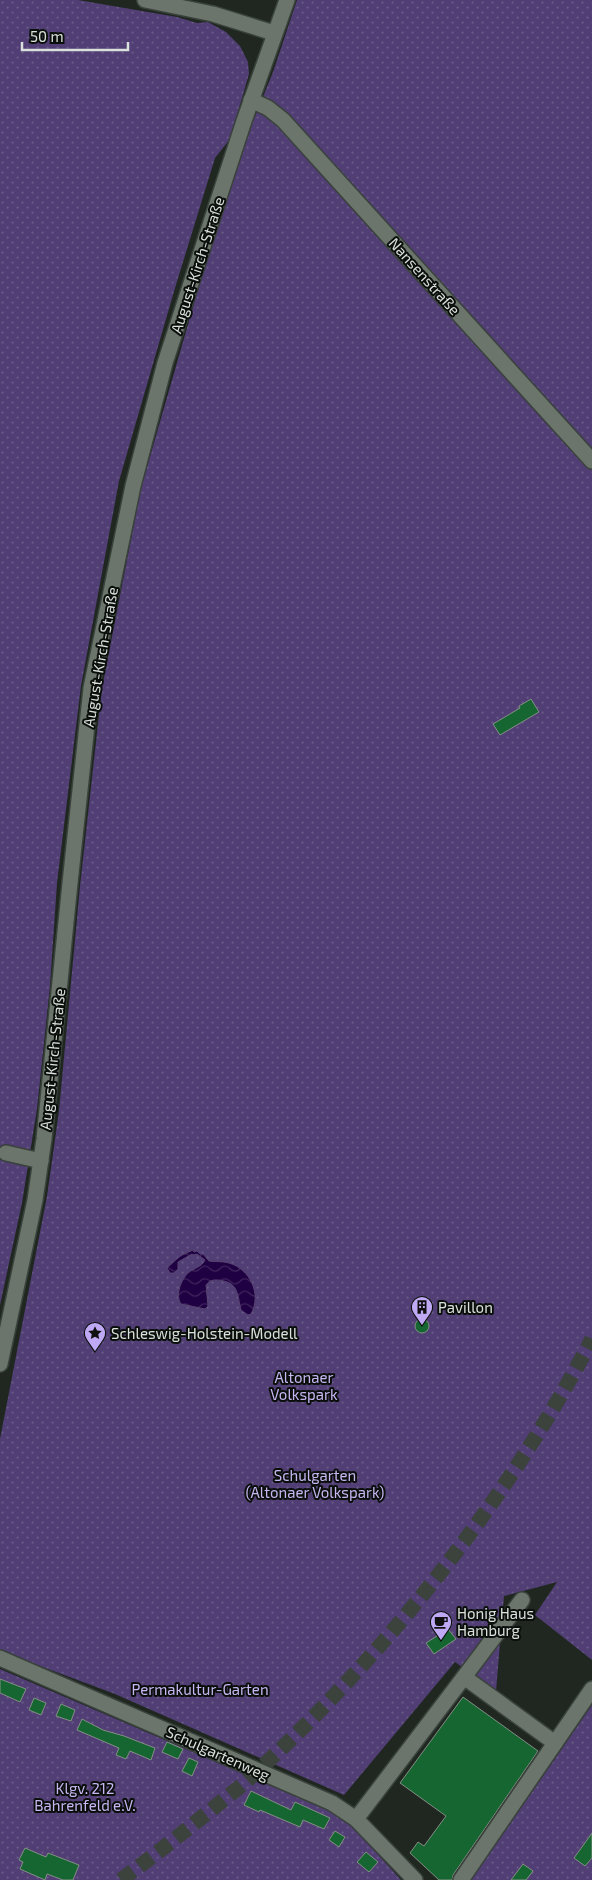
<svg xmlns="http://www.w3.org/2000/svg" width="592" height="1880" font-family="'Exo 2',sans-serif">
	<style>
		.park { fill: url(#park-dots) }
		.water { fill: url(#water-waves); stroke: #574370 }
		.building { fill: #156631; stroke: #848e85 }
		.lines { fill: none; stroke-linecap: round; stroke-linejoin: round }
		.minor-tunnel { stroke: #3b433c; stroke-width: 15; stroke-dasharray: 15 8; stroke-linecap: butt }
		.minor-casing { stroke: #3a423c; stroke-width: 18 }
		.minor { stroke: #6b756c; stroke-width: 15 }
		.labels { text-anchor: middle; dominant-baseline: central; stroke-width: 4; stroke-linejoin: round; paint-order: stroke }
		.street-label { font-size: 15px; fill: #dae0db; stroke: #0b0f0c }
		.poi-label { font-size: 15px; fill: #dae0db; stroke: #0b0f0c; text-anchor: start }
		.park-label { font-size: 15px; fill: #c7b6f2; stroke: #0b0f0c }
	</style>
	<defs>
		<pattern id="park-dots" width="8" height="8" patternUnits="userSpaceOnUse" patternTransform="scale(1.25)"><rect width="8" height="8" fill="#503e74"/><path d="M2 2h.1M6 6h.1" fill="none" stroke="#695a87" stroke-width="1.8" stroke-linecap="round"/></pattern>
		<pattern id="water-waves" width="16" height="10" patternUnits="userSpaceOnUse" patternTransform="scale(1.25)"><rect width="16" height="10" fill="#1f0042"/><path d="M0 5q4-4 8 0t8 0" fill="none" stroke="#3f255d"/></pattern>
	</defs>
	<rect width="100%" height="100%" fill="#1f2720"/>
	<g class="park">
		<polygon points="0,0 78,0 177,17 197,23 208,22 226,32 240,46 248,62 249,74 230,139 215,158 175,288 119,481 81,686 57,883 50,986 37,1109 22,1203 0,1305"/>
		<polygon points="297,0 592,0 592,1660 535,1615 557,1582 504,1596 496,1691 455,1662 344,1795 115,1694 0,1651 0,1439 47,1196 59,1111 80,886 102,688 141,488 197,293 237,161 273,72"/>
		<polygon points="0,1669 325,1809 347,1820 401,1880 0,1880"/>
		<polygon points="592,1705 592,1880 471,1880"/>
	</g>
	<path class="water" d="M193,1250l1,2 3,-1 3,3h3l6,7c6,1 13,0 20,2 21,6 33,31 22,51l-3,1 -7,-5c-3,-11 -2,-24 -14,-28 -6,-2 -11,-3 -17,-1l-4,4 2,21 -3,3 -24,-5c-6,-9 0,-24 7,-31 6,-5 14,-6 17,-13l-8,-6 -4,1 -1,-1 -14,8v7l-4,4h-4l-3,-5 13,-12z"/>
	<g class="building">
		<polygon points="531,699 539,712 500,735 493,724 520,708 519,706"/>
		<circle cx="422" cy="1326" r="7"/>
		<polygon points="448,1629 456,1639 434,1654 426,1643"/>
		<polygon points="0,1679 26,1689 20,1702 0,1693"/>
		<polygon points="463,1697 538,1751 453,1875 452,1880 439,1880 410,1853 418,1842 424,1846 446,1816 400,1783"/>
		<polygon points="34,1698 46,1703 41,1715 29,1710"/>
		<polygon points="61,1704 75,1710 71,1721 56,1716"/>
		<polygon points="82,1719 103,1730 124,1736 155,1748 151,1760 130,1751 126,1759 116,1755 119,1748 77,1730"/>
		<polygon points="167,1742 183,1749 178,1759 162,1752"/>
		<polygon points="189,1758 198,1762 192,1776 182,1771"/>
		<polygon points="251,1791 291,1810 295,1802 330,1818 324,1829 303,1820 300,1827 260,1810 259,1812 244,1805"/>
		<polygon points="335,1831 345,1837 339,1847 329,1840"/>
		<polygon points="592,1833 592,1858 585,1866 574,1858"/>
		<polygon points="25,1848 46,1857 48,1853 79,1865 73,1880 63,1880 47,1874 45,1880 20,1869 23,1862 19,1860"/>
		<polygon points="366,1852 378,1862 369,1872 357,1862"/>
		<polygon points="523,1864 533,1871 526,1880 511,1880"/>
	</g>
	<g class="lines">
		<path class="minor-tunnel" d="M121,1880c30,-22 60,-46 89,-69 14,-12 28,-22 41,-34 135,-123 256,-276 341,-438"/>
		<g class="minor-casing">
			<g id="minor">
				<polyline points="145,0 213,14 274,33"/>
				<polyline points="251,100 268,108 283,120 592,461"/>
				<polyline points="6,1153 41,1161"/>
				<polyline points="0,1364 35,1200 44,1139 70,883 91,688 133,486 165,363 244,121 287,0"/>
				<polyline points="0,1658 332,1803 356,1819 415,1880"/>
				<polyline points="464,1677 522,1600"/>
				<polyline points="555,1743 592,1689"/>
				<polyline points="356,1819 464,1677 555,1743 461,1880"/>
			</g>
		</g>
		<use href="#minor" class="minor"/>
	</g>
	<defs>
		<g id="building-pin" transform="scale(1.125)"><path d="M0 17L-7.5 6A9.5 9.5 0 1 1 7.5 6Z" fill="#bfa9f4" stroke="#0b0f0c"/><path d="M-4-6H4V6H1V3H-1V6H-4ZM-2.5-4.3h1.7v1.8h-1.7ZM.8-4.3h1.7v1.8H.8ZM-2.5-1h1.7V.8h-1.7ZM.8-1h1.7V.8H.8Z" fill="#111"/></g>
		<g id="sight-pin" transform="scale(1.125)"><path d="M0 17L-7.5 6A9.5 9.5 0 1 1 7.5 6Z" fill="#bfa9f4" stroke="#0b0f0c"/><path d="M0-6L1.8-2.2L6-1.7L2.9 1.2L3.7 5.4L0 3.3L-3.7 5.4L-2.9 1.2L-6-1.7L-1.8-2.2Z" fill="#111"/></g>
		<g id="cafe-pin" transform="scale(1.125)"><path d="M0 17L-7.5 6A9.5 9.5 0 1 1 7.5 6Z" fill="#bfa9f4" stroke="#0b0f0c"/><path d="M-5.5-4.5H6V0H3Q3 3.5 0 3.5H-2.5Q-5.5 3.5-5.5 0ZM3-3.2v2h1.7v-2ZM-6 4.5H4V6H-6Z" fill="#111"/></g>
	</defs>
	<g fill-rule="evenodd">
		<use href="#building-pin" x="422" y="1307"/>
		<use href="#sight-pin" x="95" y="1333"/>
		<use href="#cafe-pin" x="441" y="1622"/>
	</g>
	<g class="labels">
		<g class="street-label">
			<text transform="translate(197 265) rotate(-72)">August-Kirch-Straße</text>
			<text transform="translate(425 276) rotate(48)">Nansenstraße</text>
			<text transform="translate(100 657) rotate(-80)">August-Kirch-Straße</text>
			<text transform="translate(52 1059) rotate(-84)">August-Kirch-Straße</text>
			<text transform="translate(218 1753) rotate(24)">Schulgartenweg</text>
		</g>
		<g class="poi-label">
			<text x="438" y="1307">Pavillon</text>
			<text x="111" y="1333">Schleswig-Holstein-Modell</text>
			<text x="457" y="1613">Honig Haus<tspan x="457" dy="17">Hamburg</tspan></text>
		</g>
		<g class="park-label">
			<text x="304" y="1377">Altonaer<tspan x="304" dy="17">Volkspark</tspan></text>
			<text x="315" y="1475">Schulgarten<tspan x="315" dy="17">(Altonaer Volkspark)</tspan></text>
			<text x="200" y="1689">Permakultur-Garten</text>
			<text x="85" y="1788">Klgv. 212<tspan x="85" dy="17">Bahrenfeld e.V.</tspan></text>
		</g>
	</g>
	<path d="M22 42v8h106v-8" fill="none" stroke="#dae0db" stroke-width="2.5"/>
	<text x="30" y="42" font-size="15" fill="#dae0db" stroke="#0b0f0c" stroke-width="4" paint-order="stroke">50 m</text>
</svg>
